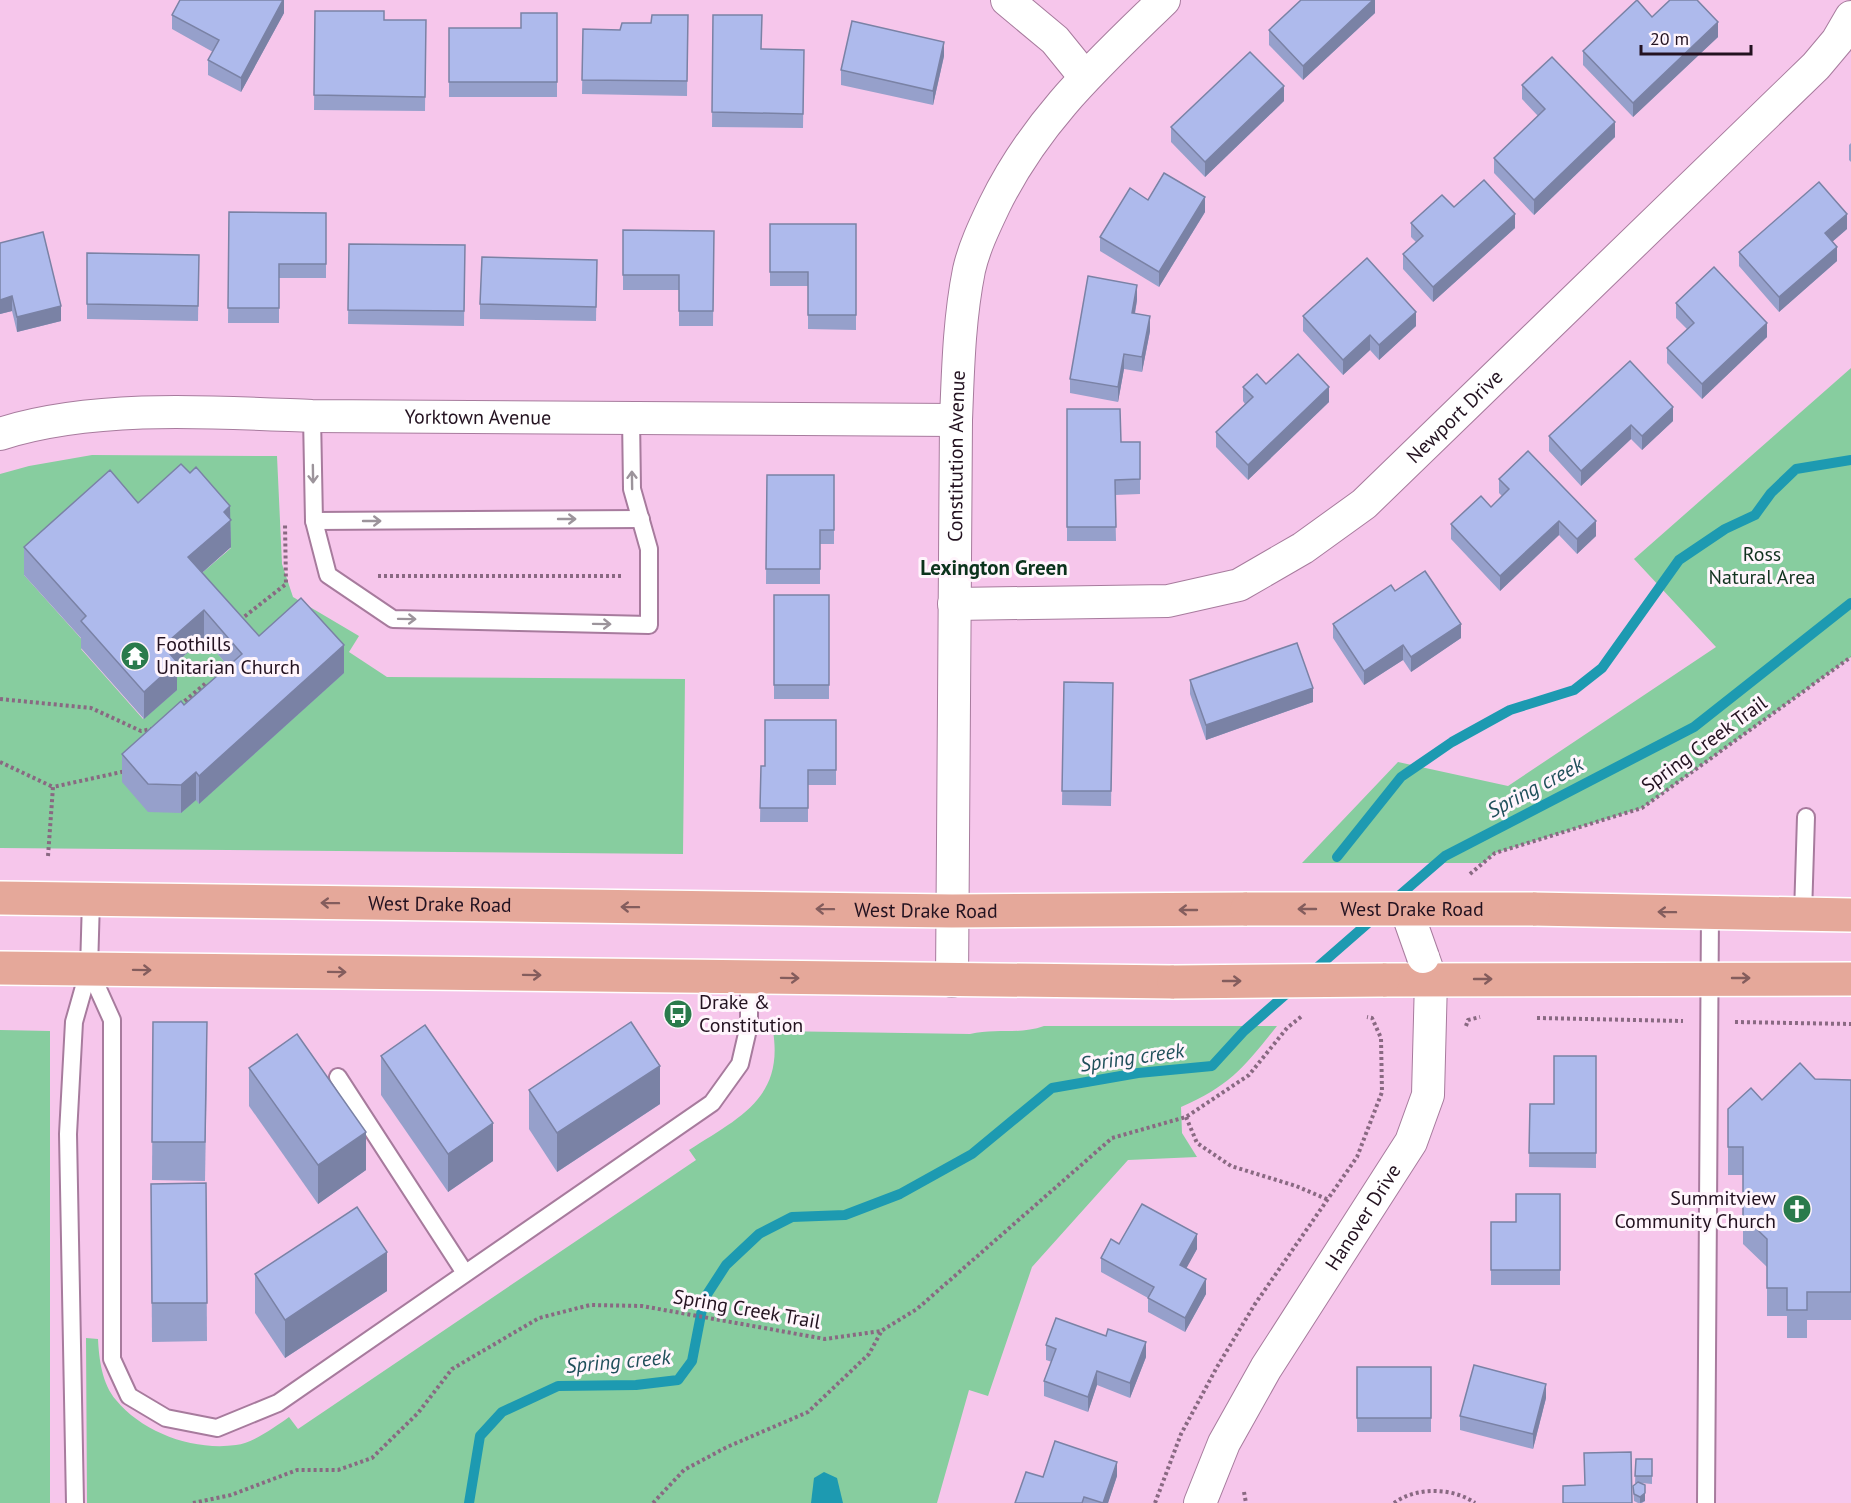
<svg xmlns="http://www.w3.org/2000/svg" width="1851" height="1503" font-family="'PT Sans',sans-serif">
	<style>
		.green { fill: #87cd9f; fill-rule: evenodd }
		.water { fill: #1d9ab1 }
		.lines { fill: none; stroke-linecap: round; stroke-linejoin: round }
		.stream { stroke: #1d9ab1; stroke-width: 10 }
		.lane-casing { stroke: #a77b9d; stroke-width: 20 }
		.street-casing { stroke: #a77b9d; stroke-width: 34 }
		.primary-casing { stroke: #fff; stroke-width: 36 }
		.path { stroke: #896982; stroke-width: 4; stroke-dasharray: 3 3; stroke-linecap: butt }
		.lane { stroke: #fff; stroke-width: 16 }
		.street { stroke: #fff; stroke-width: 32 }
		.primary { stroke: #e5a89a; stroke-width: 33 }
		.street-bridge-casing { stroke: #a77b9d; stroke-width: 34; stroke-linecap: butt }
		.primary-bridge-casing { stroke: #fff; stroke-width: 36; stroke-linecap: butt }
		.street-bridge { stroke: #fff; stroke-width: 32 }
		.primary-bridge { stroke: #e5a89a; stroke-width: 33 }
		.wall { fill: #96a0cb }
		.shaded-wall { fill: #7a82a5 }
		.building { fill: #aebaec; stroke: #7a82a5; stroke-width: 1.5 }
		.oneway { stroke: #9c949b }
		.oneway2 { stroke: #845d5d }
		.labels { text-anchor: middle; dominant-baseline: central; stroke-width: 6; stroke-linejoin: round; paint-order: stroke }
		.street-label { font-size: 20px; fill: #231220; stroke: #fff5fc }
		.park-label { font-size: 20px; fill: #10321e; stroke: #fff5fc }
		.poi-label { font-size: 20px; fill: #231220; stroke: #fff5fc; text-anchor: start }
		.neighbourhood-label { font-size: 21px; font-weight: bold; fill: #0b331c; stroke: #fff5fc }
		.water-label { font-size: 21px; font-style: italic; fill: #20505b; stroke: #fff5fc }
	</style>
	<rect width="100%" height="100%" fill="#f6c6eb"/>
	<g class="green">
		<polygon points="1851,368 1851,657 1642,808 1495,853 1483,863 1302,863 1398,762 1508,786 1716,647 1634,559"/>
		<path d="M92,455l185,1 5,108 11,33 66,39 -10,16 38,25 298,2 -2,175 -683,-6v-374l29,-8zM231,548l-43,37 71,79 -17,18 -38,-44 -41,36 -20,45 -62,-70 5,-5 -62,-69z"/>
		<path d="M1044,1026h233c-32,40 -47,60 -96,81l1,26 15,24 -69,3 -96,107 -44,129 -19,-6 -32,113h-850l-1,-165 12,1c1,20 4,45 18,61 27,33 78,51 120,45 17,-2 39,-18 53,-28l9,12 398,-269 -7,-10c49,-32 95,-51 84,-119l197,3c26,-6 49,1 74,-8z"/>
		<polygon points="0,1030 50,1031 50,1503 0,1503"/>
	</g>
	<polygon class="water" points="824,1472 837,1478 843,1503 811,1503 814,1478"/>
	<g class="lines">
		<g class="stream">
			<polyline points="1337,857 1401,777 1452,742 1510,710 1574,690 1602,668 1679,560 1725,529 1755,515 1771,493 1796,469 1851,460"/>
			<polyline points="1393,901 1445,856 1694,727 1851,603"/>
			<polyline points="1312,972 1375,917"/>
			<polyline points="469,1503 480,1436 502,1412 558,1386 636,1385 678,1380 692,1361 704,1299 726,1265 759,1234 792,1217 845,1215 900,1194 972,1154 1052,1088 1138,1073 1212,1066 1244,1031 1293,988"/>
		</g>
		<g class="lane-casing">
			<g id="lane">
				<polyline points="312,416 314,521 328,575 393,619 649,625 649,549 632,489 631,416"/>
				<polyline points="314,521 641,519"/>
				<polyline points="1803,914 1806,817"/>
				<polyline points="89,969 112,1020 112,1359 129,1396 166,1418 217,1428 278,1403 712,1103 740,1064 749,1025 749,978"/>
				<polyline points="338,1077 465,1273"/>
				<polyline points="75,1503 68,1134 74,1022 89,969 91,900"/>
				<polyline points="1706,1503 1710,913"/>
			</g>
		</g>
		<g class="street-casing">
			<g id="street">
				<polyline points="1007,0 1055,40 1085,77"/>
				<path id="s1" d="M0,434c94,-30 214,-22 312,-18l644,4"/>
				<path id="s2" d="M954,604l214,-3 71,-16 64,-37 61,-44 452,-438 21,-25 14,-24"/>
				<path id="s3" d="M952,981l4,-561c2,-50 3,-100 13,-150 5,-22 15,-43 25,-64 42,-86 102,-140 170,-206"/>
				<path id="s4" d="M1200,1503l24,-60 42,-75 145,-226 17,-47 3,-115 -8,-23"/>
			</g>
		</g>
		<g class="primary-casing">
			<g id="primary">
				<path id="s5" d="M0,898l952,13 295,-2"/>
				<polyline points="1533,909 1851,915"/>
				<polyline points="0,968 1174,982"/>
				<polyline points="1383,980 1851,979"/>
			</g>
		</g>
		<g class="path">
			<polyline points="378,576 622,576"/>
			<polyline points="240,620 286,584 285,524"/>
			<polyline points="0,699 91,708 141,731 152,729"/>
			<polyline points="180,705 206,683"/>
			<polyline points="0,762 53,787"/>
			<polyline points="48,856 53,787 126,771"/>
			<polyline points="1470,874 1495,853 1642,808 1851,657"/>
			<polyline points="1537,1018 1683,1021"/>
			<polyline points="1735,1022 1851,1024"/>
			<polyline points="1466,1026 1468,1020 1480,1017"/>
			<polyline points="1186,1117 1197,1143 1231,1166 1296,1186 1329,1200"/>
			<polyline points="1244,1492 1246,1503"/>
			<polyline points="193,1503 231,1495 297,1470 338,1470 372,1458 418,1413 452,1369 539,1318 590,1305 642,1306 825,1339 881,1331 917,1309 1112,1138 1186,1117 1249,1075 1287,1028 1302,1016"/>
			<polyline points="653,1503 684,1470 727,1447 808,1412 869,1354 881,1332"/>
			<polyline points="1155,1503 1181,1434 1217,1367 1255,1304 1357,1157 1382,1092 1381,1038 1372,1018 1367,1017"/>
			<path d="M1394,1503c22,-16 58,-16 81,0"/>
		</g>
		<use href="#lane" class="lane"/>
		<use href="#street" class="street"/>
		<use href="#primary" class="primary"/>
		<g class="street-bridge-casing">
			<polyline id="street-bridge" points="1406,909 1423,957"/>
		</g>
		<g class="primary-bridge-casing">
			<g id="primary-bridge">
				<path id="s6" d="M1247,909h286"/>
				<polyline points="1174,982 1383,980"/>
			</g>
		</g>
		<use href="#street-bridge" class="street-bridge"/>
		<use href="#primary-bridge" class="primary-bridge"/>
	</g>
	<g class="wall">
		<polygon points="284,0 284,13 241,92 208,75 208,60 213,52 172,29 172,15"/>
		<polygon points="1375,0 1375,13 1303,80 1269,45 1269,30"/>
		<polygon points="315,11 384,20 426,20 425,111 314,110"/>
		<polygon points="557,13 557,97 449,97 449,28 521,28"/>
		<polygon points="688,15 687,96 582,94 583,29 620,30"/>
		<polygon points="713,15 761,49 804,50 803,128 712,127"/>
		<polygon points="1652,17 1718,37 1633,117 1583,65 1583,51"/>
		<polygon points="944,56 933,105 841,85 841,70"/>
		<polygon points="1522,85 1615,137 1534,215 1494,173 1494,158 1538,116 1522,99"/>
		<polygon points="1284,101 1205,177 1171,142 1171,127"/>
		<polygon points="1851,143 1851,162 1849,160 1849,145"/>
		<polygon points="1148,200 1205,212 1159,287 1100,251 1100,237"/>
		<polygon points="1454,207 1515,228 1433,302 1403,269 1403,254 1416,242 1411,237 1411,223"/>
		<polygon points="229,212 326,213 326,278 279,278 279,323 228,323"/>
		<polygon points="770,224 856,224 856,330 808,329 808,286 770,286"/>
		<polygon points="1847,229 1832,242 1837,261 1779,312 1739,266 1739,252"/>
		<polygon points="623,230 714,231 713,326 679,326 679,290 623,290"/>
		<polygon points="0,243 61,321 17,332 12,311 0,314"/>
		<polygon points="349,244 465,245 464,326 348,324"/>
		<polygon points="87,253 199,255 198,321 87,319"/>
		<polygon points="597,260 596,321 480,319 480,304"/>
		<polygon points="1137,300 1135,314 1150,331 1142,372 1124,369 1118,402 1070,393 1070,379"/>
		<polygon points="1676,303 1767,337 1702,399 1667,363 1667,348 1687,329 1676,318"/>
		<polygon points="1303,316 1416,326 1379,360 1370,350 1343,375 1303,331"/>
		<polygon points="1630,361 1673,421 1642,450 1631,439 1581,486 1549,451 1549,436"/>
		<polygon points="1266,384 1329,402 1248,480 1216,447 1216,432 1245,404 1243,401 1243,387"/>
		<polygon points="1067,409 1121,442 1140,442 1140,494 1115,495 1116,541 1067,541"/>
		<polygon points="767,475 834,475 834,544 820,544 820,584 766,584"/>
		<polygon points="1499,479 1596,536 1577,554 1559,535 1500,591 1451,539 1451,524 1491,507 1502,496 1499,493"/>
		<polygon points="138,503 230,519 231,547 202,573 259,636 344,673 199,804 196,800 181,813 148,812 122,782 122,754 184,705 228,666 204,638 177,662 177,690 144,719 81,648 81,638 24,575 24,547"/>
		<polygon points="1395,591 1461,638 1411,672 1403,660 1364,685 1333,638 1333,624"/>
		<rect x="774" y="595" width="55" height="104"/>
		<polygon points="1190,680 1313,702 1206,740 1190,694"/>
		<polygon points="1064,682 1113,683 1111,806 1062,805"/>
		<polygon points="836,720 836,785 808,785 808,822 760,822 761,766 765,766"/>
		<polygon points="153,1022 207,1061 205,1181 152,1180"/>
		<polygon points="381,1056 493,1161 448,1192 381,1095"/>
		<polygon points="1596,1056 1596,1168 1529,1167 1530,1104 1554,1104"/>
		<polygon points="249,1068 366,1170 318,1204 249,1106"/>
		<polygon points="1815,1079 1851,1080 1851,1320 1807,1320 1807,1338 1787,1338 1787,1316 1767,1316 1767,1267 1743,1244 1743,1175 1728,1175 1728,1109 1762,1100"/>
		<polygon points="529,1090 660,1104 557,1172 529,1129"/>
		<polygon points="206,1183 207,1341 152,1342 151,1184"/>
		<polygon points="1560,1194 1560,1285 1491,1285 1491,1222 1516,1222"/>
		<polygon points="1119,1244 1197,1249 1186,1268 1206,1294 1185,1332 1148,1312 1148,1298 1101,1272 1101,1258"/>
		<polygon points="255,1274 387,1291 285,1358 255,1313"/>
		<polygon points="1046,1345 1146,1357 1130,1398 1097,1385 1088,1412 1044,1396 1044,1381 1052,1362 1046,1360"/>
		<rect x="1357" y="1367" width="74" height="65"/>
		<polygon points="1546,1398 1533,1449 1460,1430 1460,1416"/>
		<polygon points="1636,1459 1652,1459 1652,1484 1641,1483 1645,1501 1642,1503 1638,1503 1634,1501 1633,1486 1637,1483 1635,1483"/>
		<polygon points="1117,1476 1108,1503 1015,1503 1043,1477"/>
	</g>
	<g class="shaded-wall">
		<polygon points="283,0 284,0 284,13 241,92 241,78"/>
		<polygon points="1373,0 1375,0 1375,13 1303,80 1303,66"/>
		<polygon points="1718,22 1718,37 1633,117 1633,103"/>
		<polygon points="944,42 944,56 933,105 933,91"/>
		<polygon points="1284,86 1284,101 1205,177 1205,162"/>
		<polygon points="1615,122 1615,137 1534,215 1534,200"/>
		<polygon points="1205,197 1205,212 1159,287 1159,272"/>
		<polygon points="1515,214 1515,228 1433,302 1433,287"/>
		<polygon points="1847,214 1847,229 1825,248 1825,233"/>
		<polygon points="1837,247 1837,261 1779,312 1779,297"/>
		<polygon points="1137,285 1137,300 1132,328 1132,313"/>
		<polygon points="12,296 12,311 0,314 0,300"/>
		<polygon points="61,306 61,321 17,332 17,317"/>
		<polygon points="1416,312 1416,326 1379,360 1379,345"/>
		<polygon points="1150,316 1150,331 1142,372 1142,357"/>
		<polygon points="1767,323 1767,337 1702,399 1702,384"/>
		<polygon points="1370,335 1370,350 1343,375 1343,360"/>
		<polygon points="1124,354 1124,369 1118,402 1118,387"/>
		<polygon points="1329,387 1329,402 1248,480 1248,465"/>
		<polygon points="1673,407 1673,421 1642,450 1642,436"/>
		<polygon points="1631,425 1631,439 1581,486 1581,471"/>
		<polygon points="230,506 231,547 188,585 188,557 224,512"/>
		<polygon points="1559,521 1559,535 1500,591 1500,576"/>
		<polygon points="1596,521 1596,536 1577,554 1577,539"/>
		<polygon points="204,610 204,638 163,674 163,646"/>
		<polygon points="1461,624 1461,638 1411,672 1411,657"/>
		<polygon points="344,645 344,673 199,804 199,776"/>
		<polygon points="1403,645 1403,660 1364,685 1364,671"/>
		<polygon points="177,662 177,690 144,719 144,692"/>
		<polygon points="1313,688 1313,702 1206,740 1206,725"/>
		<polygon points="196,772 196,800 181,813 181,785"/>
		<polygon points="660,1066 660,1104 557,1172 557,1133"/>
		<polygon points="493,1123 493,1161 448,1192 448,1154"/>
		<polygon points="366,1132 366,1170 318,1204 318,1165"/>
		<polygon points="1197,1234 1197,1249 1180,1280 1180,1265"/>
		<polygon points="387,1252 387,1291 285,1358 285,1320"/>
		<polygon points="1206,1279 1206,1294 1185,1332 1185,1318"/>
		<polygon points="1146,1342 1146,1357 1130,1398 1130,1383"/>
		<polygon points="1097,1371 1097,1385 1088,1412 1088,1397"/>
		<polygon points="1546,1384 1546,1398 1533,1449 1533,1434"/>
		<polygon points="1117,1462 1117,1476 1108,1503 1103,1503"/>
		<polygon points="1645,1493 1645,1501 1640,1503 1640,1497"/>
	</g>
	<g class="building">
		<polygon points="180,0 283,0 241,78 208,60 219,40 172,15"/>
		<polygon points="1301,0 1373,0 1303,66 1269,30"/>
		<polygon points="1637,0 1652,17 1670,0 1697,0 1718,22 1633,103 1583,51"/>
		<polygon points="315,11 384,11 384,20 426,20 425,97 314,95"/>
		<polygon points="521,13 557,13 557,82 449,82 449,28 521,28"/>
		<polygon points="652,15 688,15 687,81 582,80 583,29 620,30 622,23 651,23"/>
		<polygon points="713,15 762,15 761,49 804,50 803,114 712,112"/>
		<polygon points="852,21 944,42 933,91 841,70"/>
		<polygon points="1250,52 1284,86 1205,162 1171,127"/>
		<polygon points="1552,57 1615,122 1534,200 1494,158 1545,109 1522,85"/>
		<polygon points="1164,173 1205,197 1159,272 1100,237 1130,188 1148,200"/>
		<polygon points="1484,180 1515,214 1433,287 1403,254 1423,236 1411,223 1442,195 1454,207"/>
		<polygon points="1819,182 1847,214 1825,233 1837,247 1779,297 1739,252"/>
		<polygon points="229,212 326,213 326,264 279,264 279,308 228,308"/>
		<polygon points="770,224 856,224 856,315 808,315 808,272 770,272"/>
		<polygon points="623,230 714,231 713,311 679,311 679,275 623,275"/>
		<polygon points="43,232 61,306 17,317 12,296 0,300 0,243"/>
		<polygon points="349,244 465,245 464,311 348,310"/>
		<polygon points="87,253 199,255 198,306 87,304"/>
		<polygon points="482,257 597,260 596,307 480,304"/>
		<polygon points="1367,258 1416,312 1379,345 1370,335 1343,360 1303,316"/>
		<polygon points="1714,267 1767,323 1702,384 1667,348 1694,323 1676,303"/>
		<polygon points="1088,276 1137,285 1132,313 1150,316 1142,357 1124,354 1118,387 1070,379"/>
		<polygon points="1298,354 1329,387 1248,465 1216,432 1253,397 1243,387 1257,374 1266,384"/>
		<polygon points="1630,361 1673,407 1642,436 1631,425 1581,471 1549,436"/>
		<polygon points="1067,409 1120,409 1121,442 1140,442 1140,479 1115,480 1116,527 1067,527"/>
		<polygon points="1528,451 1596,521 1577,539 1559,521 1500,576 1451,524 1481,496 1491,507 1509,489 1499,479"/>
		<polygon points="181,464 190,473 196,467 230,506 224,512 231,520 188,557 259,636 301,598 344,645 199,776 196,772 181,785 148,784 122,754 181,701 184,705 242,654 204,610 163,646 177,662 144,692 81,621 86,616 24,547 110,470 138,503"/>
		<polygon points="767,475 834,475 834,530 820,530 820,569 766,569"/>
		<polygon points="1425,571 1461,624 1411,657 1403,645 1364,671 1333,624 1391,585 1395,591"/>
		<rect x="774" y="595" width="55" height="90"/>
		<polygon points="1297,643 1313,688 1206,725 1190,680"/>
		<polygon points="1064,682 1113,683 1111,791 1062,791"/>
		<polygon points="765,720 836,720 836,770 808,770 808,808 760,808 761,766 765,766"/>
		<polygon points="153,1022 207,1022 205,1142 152,1142"/>
		<polygon points="631,1022 660,1066 557,1133 529,1090"/>
		<polygon points="425,1025 493,1123 448,1154 381,1056"/>
		<polygon points="297,1034 366,1132 318,1165 249,1068"/>
		<polygon points="1554,1056 1596,1056 1596,1153 1529,1153 1530,1104 1554,1104"/>
		<polygon points="1800,1063 1815,1079 1851,1080 1851,1292 1807,1292 1807,1310 1787,1310 1787,1288 1767,1288 1767,1239 1743,1216 1743,1147 1728,1147 1728,1109 1751,1088 1762,1100"/>
		<polygon points="206,1183 207,1303 152,1303 151,1184"/>
		<polygon points="1516,1194 1560,1194 1560,1270 1491,1270 1491,1222 1516,1222"/>
		<polygon points="1142,1204 1197,1234 1180,1265 1206,1279 1185,1318 1148,1298 1154,1287 1101,1258 1111,1239 1119,1244"/>
		<polygon points="357,1207 387,1252 285,1320 255,1274"/>
		<polygon points="1056,1318 1106,1336 1108,1329 1146,1342 1130,1383 1097,1371 1088,1397 1044,1381 1056,1349 1046,1345"/>
		<polygon points="1474,1365 1546,1384 1533,1434 1460,1416"/>
		<rect x="1357" y="1367" width="74" height="51"/>
		<polygon points="1055,1441 1117,1462 1103,1503 1084,1497 1082,1503 1015,1503 1026,1472 1043,1477"/>
		<polygon points="1631,1452 1632,1503 1563,1503 1563,1486 1585,1485 1584,1453"/>
		<polygon points="1636,1459 1652,1459 1652,1476 1635,1476"/>
		<polygon points="1638,1482 1645,1485 1645,1493 1640,1497 1634,1494 1633,1486"/>
	</g>
	<defs><path id="oneway-shaft" d="M-6 0H5M1.5-3L5.5 0L1.5 3" fill="none" stroke-width="1.6" stroke-linecap="round" stroke-linejoin="round" transform="scale(1.5)"/></defs>
	<g class="oneway">
		<use href="#oneway-shaft" transform="translate(313 474) rotate(89)"/>
		<use href="#oneway-shaft" transform="translate(632 480) rotate(-91)"/>
		<use href="#oneway-shaft" transform="translate(567 519)"/>
		<use href="#oneway-shaft" transform="translate(372 521)"/>
		<use href="#oneway-shaft" transform="translate(407 619) rotate(1)"/>
		<use href="#oneway-shaft" transform="translate(602 624) rotate(1)"/>
	</g>
	<g class="oneway2">
		<use href="#oneway-shaft" transform="translate(330 903) rotate(-179)"/>
		<use href="#oneway-shaft" transform="translate(630 907) rotate(-179)"/>
		<use href="#oneway-shaft" transform="translate(825 909) rotate(-179)"/>
		<use href="#oneway-shaft" transform="translate(1307 909) rotate(180)"/>
		<use href="#oneway-shaft" transform="translate(1188 910) rotate(180)"/>
		<use href="#oneway-shaft" transform="translate(1667 912) rotate(-179)"/>
		<use href="#oneway-shaft" transform="translate(142 970) rotate(1)"/>
		<use href="#oneway-shaft" transform="translate(337 972) rotate(1)"/>
		<use href="#oneway-shaft" transform="translate(532 975) rotate(1)"/>
		<use href="#oneway-shaft" transform="translate(790 978) rotate(1)"/>
		<use href="#oneway-shaft" transform="translate(1741 978)"/>
		<use href="#oneway-shaft" transform="translate(1483 979)"/>
		<use href="#oneway-shaft" transform="translate(1232 981)"/>
	</g>
	<defs>
		<g id="temple-disc" transform="scale(1.5)"><circle r="9.5" fill="#2a7b4c" stroke="#fff5fc"/><path d="M0-6L5-2H3V0L6.5 2.5H4V6H1.5V3h-3V6H-4V2.5H-6.5L-3 0V-2H-5Z" fill="#fff"/></g>
		<g id="bus-disc" transform="scale(1.5)"><circle r="9.5" fill="#2a7b4c" stroke="#fff5fc"/><path d="M-5-6H5V4H4V6H2V4H-2V6H-4V4H-5ZM-3.5-4V0h7V-4ZM-3.5 1.2v1.5H-2V1.2ZM2 1.2v1.5H3.5V1.2Z" fill="#fff"/></g>
		<g id="church-disc" transform="scale(1.5)"><circle r="9.5" fill="#2a7b4c" stroke="#fff5fc"/><path d="M-1.2-6h2.4v3.5h3.3v2.4h-3.3V6h-2.4V-.1h-3.3v-2.4h3.3Z" fill="#fff"/></g>
	</defs>
	<g fill-rule="evenodd">
		<use href="#temple-disc" x="135" y="656"/>
		<use href="#bus-disc" x="678" y="1014"/>
		<use href="#church-disc" x="1797" y="1209"/>
	</g>
	<g class="labels">
		<g class="street-label">
			<text stroke="none"><textPath href="#s2" startOffset="562">Newport Drive</textPath></text>
			<text stroke="none"><textPath href="#s1" startOffset="480">Yorktown Avenue</textPath></text>
			<text stroke="none"><textPath href="#s3" startOffset="525">Constitution Avenue</textPath></text>
			<text transform="translate(1704 744) rotate(-36)">Spring Creek Trail</text>
			<text stroke="none"><textPath href="#s5" startOffset="440">West Drake Road</textPath></text>
			<text stroke="none"><textPath href="#s6" startOffset="165">West Drake Road</textPath></text>
			<text stroke="none"><textPath href="#s5" startOffset="926">West Drake Road</textPath></text>
			<text stroke="none"><textPath href="#s4" startOffset="330">Hanover Drive</textPath></text>
			<text transform="translate(747 1309) rotate(10)">Spring Creek Trail</text>
		</g>
		<g class="park-label">
			<text x="1762" y="554">Ross<tspan x="1762" dy="23">Natural Area</tspan></text>
		</g>
		<g class="poi-label">
			<text x="156" y="644">Foothills<tspan x="156" dy="23">Unitarian Church</tspan></text>
			<text x="699" y="1002">Drake &amp;<tspan x="699" dy="23">Constitution</tspan></text>
			<text x="1776" y="1198" text-anchor="end">Summitview<tspan x="1776" dy="23">Community Church</tspan></text>
		</g>
		<g class="neighbourhood-label">
			<text x="994" y="567">Lexington Green</text>
		</g>
		<g class="water-label">
			<text transform="translate(1535 787) rotate(-28)">Spring creek</text>
			<text transform="translate(1132 1057) rotate(-8)">Spring creek</text>
			<text transform="translate(618 1361) rotate(-5)">Spring creek</text>
		</g>
	</g>
	<path d="M1641 45v9h110v-9" fill="none" stroke="#231220" stroke-width="3"/>
	<text x="1650" y="45" font-size="18" fill="#231220" stroke="#fff5fc" stroke-width="4.5" paint-order="stroke">20 m</text>
</svg>
